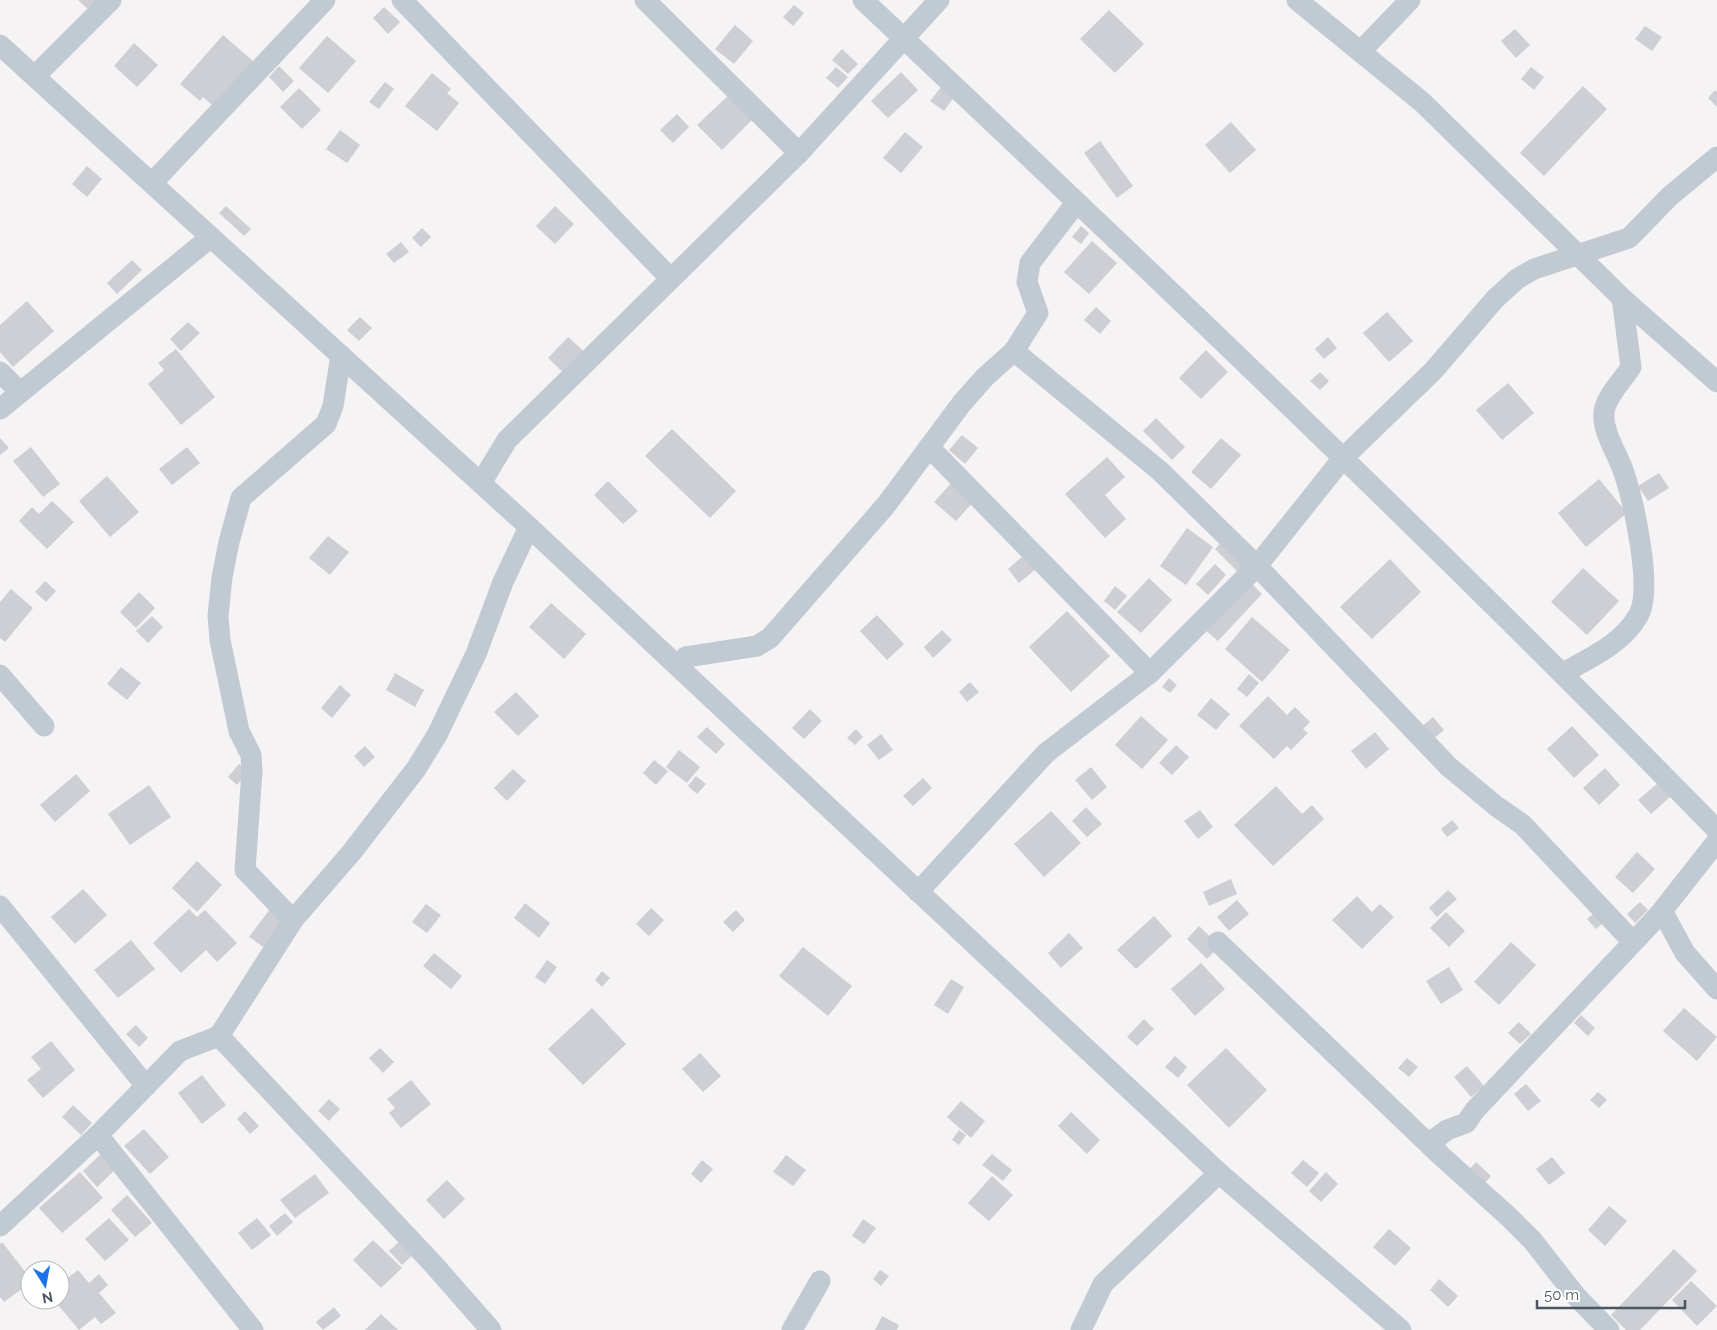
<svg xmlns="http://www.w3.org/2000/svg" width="1717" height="1330" font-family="Raleway,sans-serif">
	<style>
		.building { fill: #cdcfd5 }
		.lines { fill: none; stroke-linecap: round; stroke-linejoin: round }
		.street { stroke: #c1cad2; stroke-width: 21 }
	</style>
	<rect width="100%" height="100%" fill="#f5f3f3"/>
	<g class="building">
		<polygon points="78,0 101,0 90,11"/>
		<polygon points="794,5 804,13 793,26 783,17"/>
		<polygon points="384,7 400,22 388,34 373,18"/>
		<polygon points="1109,10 1144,44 1115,73 1080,39"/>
		<polygon points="735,25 753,41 734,64 715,49"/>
		<polygon points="1645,26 1662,37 1652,51 1635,39"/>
		<polygon points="1515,29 1530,45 1516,58 1501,41"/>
		<polygon points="223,35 253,61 213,106 203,97 200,101 180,84"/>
		<polygon points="327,36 356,61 328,93 299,68"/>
		<polygon points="134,43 158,65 137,87 114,66"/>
		<polygon points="842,49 858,64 848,74 832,60"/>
		<polygon points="279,66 294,81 283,92 269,77"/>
		<polygon points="836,67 848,77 838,88 826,78"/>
		<polygon points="1531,67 1544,77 1534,90 1521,79"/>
		<polygon points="901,72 918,90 888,118 871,101"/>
		<polygon points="432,73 451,89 447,93 459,103 437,131 405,106"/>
		<polygon points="385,82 394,89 379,109 369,102"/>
		<polygon points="942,86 955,96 944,111 930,101"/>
		<polygon points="1583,86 1607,109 1544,176 1520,153"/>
		<polygon points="299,88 321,110 302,129 280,107"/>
		<polygon points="1715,90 1717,92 1717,107 1708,98"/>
		<polygon points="730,94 754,118 722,150 697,125"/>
		<polygon points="677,114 689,127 673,143 660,130"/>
		<polygon points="1231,122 1256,150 1230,173 1205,145"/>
		<polygon points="340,130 360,145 347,163 326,149"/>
		<polygon points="905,132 923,147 901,173 883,158"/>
		<polygon points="1100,141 1133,186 1117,198 1084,153"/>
		<polygon points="87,166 102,179 87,197 72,184"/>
		<polygon points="226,206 251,229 244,236 219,213"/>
		<polygon points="555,206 574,224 555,244 536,226"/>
		<polygon points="1081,226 1089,233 1081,244 1072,237"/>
		<polygon points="422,228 431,237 421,247 412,238"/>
		<polygon points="1092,241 1117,263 1089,294 1064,272"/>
		<polygon points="401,242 409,252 394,263 386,254"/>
		<polygon points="132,260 142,270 117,294 107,283"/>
		<polygon points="27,301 54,331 13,367 0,352 0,325"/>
		<polygon points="1096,307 1111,321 1100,334 1084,320"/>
		<polygon points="1387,312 1413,341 1389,362 1363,333"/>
		<polygon points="360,317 372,328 359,341 347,330"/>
		<polygon points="188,322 200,333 181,351 170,339"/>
		<polygon points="568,337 587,354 567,376 548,358"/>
		<polygon points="1328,337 1337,348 1324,359 1315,349"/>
		<polygon points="176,349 215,397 181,425 148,384 164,370 158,363"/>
		<polygon points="1206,350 1228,372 1201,399 1179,378"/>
		<polygon points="1320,372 1329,381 1320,390 1310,381"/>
		<polygon points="1508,383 1534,413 1502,440 1476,410"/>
		<polygon points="1156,418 1185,447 1172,460 1143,431"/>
		<polygon points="672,429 736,491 710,518 645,456"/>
		<polygon points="962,435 978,448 965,464 949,450"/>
		<polygon points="0,438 9,448 0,455"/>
		<polygon points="1221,438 1241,455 1211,489 1191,472"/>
		<polygon points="31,447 60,484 43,497 13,461"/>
		<polygon points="187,447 200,463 172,485 159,469"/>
		<polygon points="1107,457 1125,477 1105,495 1126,519 1105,538 1065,494"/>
		<polygon points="1659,473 1669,488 1648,501 1638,486"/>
		<polygon points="107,476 139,512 110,537 79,501"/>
		<polygon points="1599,479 1627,513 1586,547 1558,513"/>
		<polygon points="954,480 975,500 956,521 934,502"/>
		<polygon points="608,481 638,511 623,524 594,495"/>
		<polygon points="52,501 74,522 47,549 19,521 32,507 39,514"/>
		<polygon points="1187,528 1213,547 1186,585 1160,566"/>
		<polygon points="328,536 349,552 330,575 309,558"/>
		<polygon points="1225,538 1249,561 1238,572 1215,549"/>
		<polygon points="1024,555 1036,569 1019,583 1008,569"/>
		<polygon points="1390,559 1421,592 1372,639 1340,607"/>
		<polygon points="1215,564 1226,575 1208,595 1196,584"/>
		<polygon points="1583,568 1619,601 1587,635 1551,602"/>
		<polygon points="1149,578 1172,600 1141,633 1117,612"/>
		<polygon points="1248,580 1262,594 1218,641 1203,628"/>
		<polygon points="45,581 56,591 46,602 35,592"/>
		<polygon points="1115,586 1127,596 1115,610 1104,601"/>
		<polygon points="11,589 33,608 5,642 0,638 0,602"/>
		<polygon points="139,592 155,608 136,628 120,612"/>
		<polygon points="551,603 586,634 564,659 529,627"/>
		<polygon points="1067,611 1110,656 1071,692 1029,647"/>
		<polygon points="877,615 904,644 887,660 860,631"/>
		<polygon points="152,616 163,627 148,643 136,631"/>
		<polygon points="1252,617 1290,650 1262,682 1225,649"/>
		<polygon points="942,630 952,640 933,658 924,647"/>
		<polygon points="121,667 141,683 127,700 107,684"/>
		<polygon points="395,673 424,690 415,707 386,690"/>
		<polygon points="1249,674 1259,683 1247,697 1237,689"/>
		<polygon points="1169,678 1177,685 1170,693 1162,687"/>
		<polygon points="970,682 979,692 967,702 959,692"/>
		<polygon points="340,685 351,695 332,718 321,708"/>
		<polygon points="516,692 539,716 518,736 494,712"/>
		<polygon points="1268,696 1287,715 1295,707 1310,722 1303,729 1308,733 1291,750 1287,746 1274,759 1239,726"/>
		<polygon points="1211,698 1230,714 1216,730 1197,715"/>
		<polygon points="810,709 822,721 804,739 792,728"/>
		<polygon points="1141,716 1168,740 1142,769 1115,745"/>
		<polygon points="1433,717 1444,730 1431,741 1420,728"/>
		<polygon points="1572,726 1599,755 1574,778 1547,749"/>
		<polygon points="707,727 725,744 716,754 697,737"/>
		<polygon points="856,729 863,737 855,745 847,738"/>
		<polygon points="1375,732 1389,749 1366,769 1351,751"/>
		<polygon points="881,734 893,750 879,760 867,745"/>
		<polygon points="1176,745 1189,757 1172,775 1159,763"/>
		<polygon points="365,746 375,757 364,767 354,756"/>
		<polygon points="679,750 700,767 687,783 666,767"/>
		<polygon points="654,760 668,771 656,785 643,773"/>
		<polygon points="239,764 248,772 237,785 228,777"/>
		<polygon points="1091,767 1107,787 1092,800 1075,780"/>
		<polygon points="1605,768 1620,785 1599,805 1583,788"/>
		<polygon points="513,769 526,781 507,801 494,788"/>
		<polygon points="76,774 90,791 55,822 40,805"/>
		<polygon points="696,776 706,784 697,794 688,786"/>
		<polygon points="923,778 932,788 913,806 903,796"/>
		<polygon points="1659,782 1671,796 1651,814 1638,800"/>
		<polygon points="149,785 171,817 130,845 108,814"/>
		<polygon points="1276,786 1302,814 1312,805 1324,819 1273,866 1234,825"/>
		<polygon points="1086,807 1102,824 1087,837 1072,821"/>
		<polygon points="1200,810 1213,827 1198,839 1184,821"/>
		<polygon points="1051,811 1081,843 1044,877 1014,844"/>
		<polygon points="1452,820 1459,828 1447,837 1441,829"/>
		<polygon points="1637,852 1655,869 1633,893 1615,877"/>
		<polygon points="197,861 222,885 197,912 172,888"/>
		<polygon points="1231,879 1237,894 1209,906 1203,892"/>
		<polygon points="83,889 107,915 75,944 51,917"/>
		<polygon points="1448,890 1457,899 1437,917 1429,908"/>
		<polygon points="1357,896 1372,912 1380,904 1394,917 1362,949 1332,920"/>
		<polygon points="1237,900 1249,914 1229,931 1217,917"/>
		<polygon points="1640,902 1648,910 1635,923 1627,914"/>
		<polygon points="525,903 550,923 539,938 514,918"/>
		<polygon points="426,904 441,915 427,933 412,922"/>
		<polygon points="651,908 664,920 649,936 636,924"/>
		<polygon points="189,909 197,917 205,910 237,943 217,962 206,950 181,973 153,943"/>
		<polygon points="270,909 286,920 265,948 249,937"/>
		<polygon points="1599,909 1608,919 1596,929 1587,919"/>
		<polygon points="736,910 745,920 733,932 723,922"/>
		<polygon points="1446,912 1465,931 1449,947 1430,928"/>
		<polygon points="1154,916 1172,936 1136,969 1117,950"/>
		<polygon points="1199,926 1220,946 1207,959 1187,939"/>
		<polygon points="1069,933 1083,948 1061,968 1048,953"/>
		<polygon points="131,940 155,969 118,998 94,970"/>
		<polygon points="1511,942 1536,965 1499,1005 1474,982"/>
		<polygon points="803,947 852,986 828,1016 779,976"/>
		<polygon points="434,953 462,976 451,989 423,966"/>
		<polygon points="547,960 557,967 545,984 535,977"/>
		<polygon points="1201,963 1225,989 1195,1016 1171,989"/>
		<polygon points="1449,967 1463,990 1441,1004 1426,981"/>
		<polygon points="602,971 610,978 602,987 595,980"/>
		<polygon points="951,979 964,987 948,1014 934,1005"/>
		<polygon points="592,1008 626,1044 583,1085 548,1049"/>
		<polygon points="1684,1008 1717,1037 1697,1061 1663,1031"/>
		<polygon points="1581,1015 1595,1028 1588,1036 1574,1023"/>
		<polygon points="1144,1019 1154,1029 1137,1046 1127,1037"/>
		<polygon points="1519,1022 1531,1034 1520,1044 1508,1033"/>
		<polygon points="136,1025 148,1038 139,1047 126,1034"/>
		<polygon points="51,1041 75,1070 43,1098 27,1080 41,1069 31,1057"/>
		<polygon points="380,1048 394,1062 383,1073 369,1058"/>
		<polygon points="1226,1048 1267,1090 1229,1128 1187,1085"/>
		<polygon points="700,1053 721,1076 703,1092 682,1069"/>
		<polygon points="1175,1056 1187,1067 1178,1078 1165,1067"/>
		<polygon points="1407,1058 1418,1067 1409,1077 1398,1068"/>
		<polygon points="1467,1066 1484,1086 1471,1097 1454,1077"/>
		<polygon points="202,1075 226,1105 202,1124 178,1093"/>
		<polygon points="411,1080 431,1104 401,1128 389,1113 395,1108 387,1099"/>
		<polygon points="1526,1084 1541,1101 1528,1111 1514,1094"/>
		<polygon points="1598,1092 1607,1100 1599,1108 1590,1100"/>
		<polygon points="329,1099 340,1109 329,1121 318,1111"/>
		<polygon points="961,1101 985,1121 971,1138 947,1117"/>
		<polygon points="73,1105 92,1123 81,1135 62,1117"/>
		<polygon points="245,1111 259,1126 250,1134 237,1119"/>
		<polygon points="1071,1112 1100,1140 1087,1154 1058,1126"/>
		<polygon points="144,1129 169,1157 150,1174 124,1146"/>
		<polygon points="959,1130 966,1135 959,1145 952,1140"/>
		<polygon points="103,1152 118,1167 97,1187 83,1171"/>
		<polygon points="992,1154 1012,1170 1003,1181 982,1165"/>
		<polygon points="786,1155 806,1170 793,1186 773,1172"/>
		<polygon points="1552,1157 1565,1173 1549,1185 1536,1169"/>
		<polygon points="702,1160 713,1169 701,1183 691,1174"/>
		<polygon points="1303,1160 1319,1173 1307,1187 1291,1173"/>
		<polygon points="1476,1162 1491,1176 1484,1184 1468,1171"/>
		<polygon points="80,1172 103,1198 62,1233 39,1208"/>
		<polygon points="1326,1172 1338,1184 1321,1202 1309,1191"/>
		<polygon points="315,1174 329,1193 295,1218 280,1200"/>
		<polygon points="992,1176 1013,1195 989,1221 968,1203"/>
		<polygon points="447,1180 465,1199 444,1219 426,1200"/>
		<polygon points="127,1195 152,1223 135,1237 111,1210"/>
		<polygon points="1609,1206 1627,1221 1605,1246 1588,1230"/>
		<polygon points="285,1213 293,1222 277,1236 269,1226"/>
		<polygon points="109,1218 129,1240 105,1261 85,1239"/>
		<polygon points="257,1218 271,1235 252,1250 238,1233"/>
		<polygon points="863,1219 876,1228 864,1244 852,1236"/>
		<polygon points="1389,1229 1411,1248 1395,1266 1373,1247"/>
		<polygon points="373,1240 402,1268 381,1288 353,1260"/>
		<polygon points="401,1240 414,1254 402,1265 389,1251"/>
		<polygon points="2,1242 30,1278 30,1283 4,1302 0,1297 0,1244"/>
		<polygon points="1674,1249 1697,1271 1640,1330 1626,1330 1611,1315"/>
		<polygon points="78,1270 89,1283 99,1274 108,1285 99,1293 116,1313 101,1324 95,1317 79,1330 54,1300 60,1300 60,1284"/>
		<polygon points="880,1270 889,1276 881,1286 873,1279"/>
		<polygon points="1439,1279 1458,1296 1448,1307 1430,1290"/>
		<polygon points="1691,1281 1717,1306 1697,1326 1672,1300"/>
		<polygon points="334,1307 341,1316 323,1330 316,1322"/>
		<polygon points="381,1314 398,1330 365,1330"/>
		<polygon points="882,1316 899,1325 897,1330 875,1330"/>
	</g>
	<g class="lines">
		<g class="street">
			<polyline points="402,0 670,278"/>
			<polyline points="645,0 799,153"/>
			<path d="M863,0c289,272 576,546 854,830"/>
			<polyline points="1297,0 1422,102 1622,298 1717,382"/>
			<polyline points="0,45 529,527 1219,1173 1401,1330"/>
			<polyline points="1361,51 1410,0"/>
			<polyline points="35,76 111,0"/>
			<polyline points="152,183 325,0"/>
			<polyline points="1014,351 1160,471 1257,566 1449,767 1496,806 1522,824 1633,942"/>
			<polyline points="0,372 20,392"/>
			<polyline points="0,409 211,237"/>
			<polyline points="929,447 1150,673"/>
			<polyline points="481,483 507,440 799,153 939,0"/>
			<polyline points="681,669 686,657 757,646 770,638 886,505 962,403 985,377 1014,351 1038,313 1027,282 1030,263 1076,203"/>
			<path d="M1563,673c27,-15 59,-29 75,-57 16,-26 -5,-117 -15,-146 -6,-17 -21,-39 -19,-57 1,-16 19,-33 27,-46l-9,-69"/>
			<polyline points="0,675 44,726"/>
			<polyline points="1717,841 1658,916 1666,918 1685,953 1717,989"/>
			<polyline points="918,892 1046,753 1150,673 1257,566 1343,458 1433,371 1495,299 1517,279 1534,269 1629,238 1670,196 1717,157"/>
			<polyline points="0,906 146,1086"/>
			<polyline points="293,920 245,870 252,771 251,755 239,731 220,640 218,616 222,577 229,542 241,498 326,424 333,406 341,355"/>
			<polyline points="1218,942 1438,1153 1510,1218 1532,1240 1576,1296 1609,1330"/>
			<polyline points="219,1036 434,1265 491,1330"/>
			<polyline points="98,1135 253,1330"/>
			<polyline points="1438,1153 1432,1141 1447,1130 1466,1123 1475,1110 1658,916"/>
			<polyline points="0,1226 98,1135 180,1051 219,1036 293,920 351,853 416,769 437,735 476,654 503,582 529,527"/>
			<polyline points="792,1330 820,1281"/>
			<polyline points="1081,1330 1103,1284 1219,1173"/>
		</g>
	</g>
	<g transform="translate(45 1285) rotate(169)"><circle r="24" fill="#ffffff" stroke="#b7bbc0"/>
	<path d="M0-4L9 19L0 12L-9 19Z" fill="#1a73e8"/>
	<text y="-8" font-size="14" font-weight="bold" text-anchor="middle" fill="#4a5661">N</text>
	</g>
	<path d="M1537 1300v8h148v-8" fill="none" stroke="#4a5661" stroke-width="2.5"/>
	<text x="1544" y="1300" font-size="15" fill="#4a5661" stroke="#ffffff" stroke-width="4" paint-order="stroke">50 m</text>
</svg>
